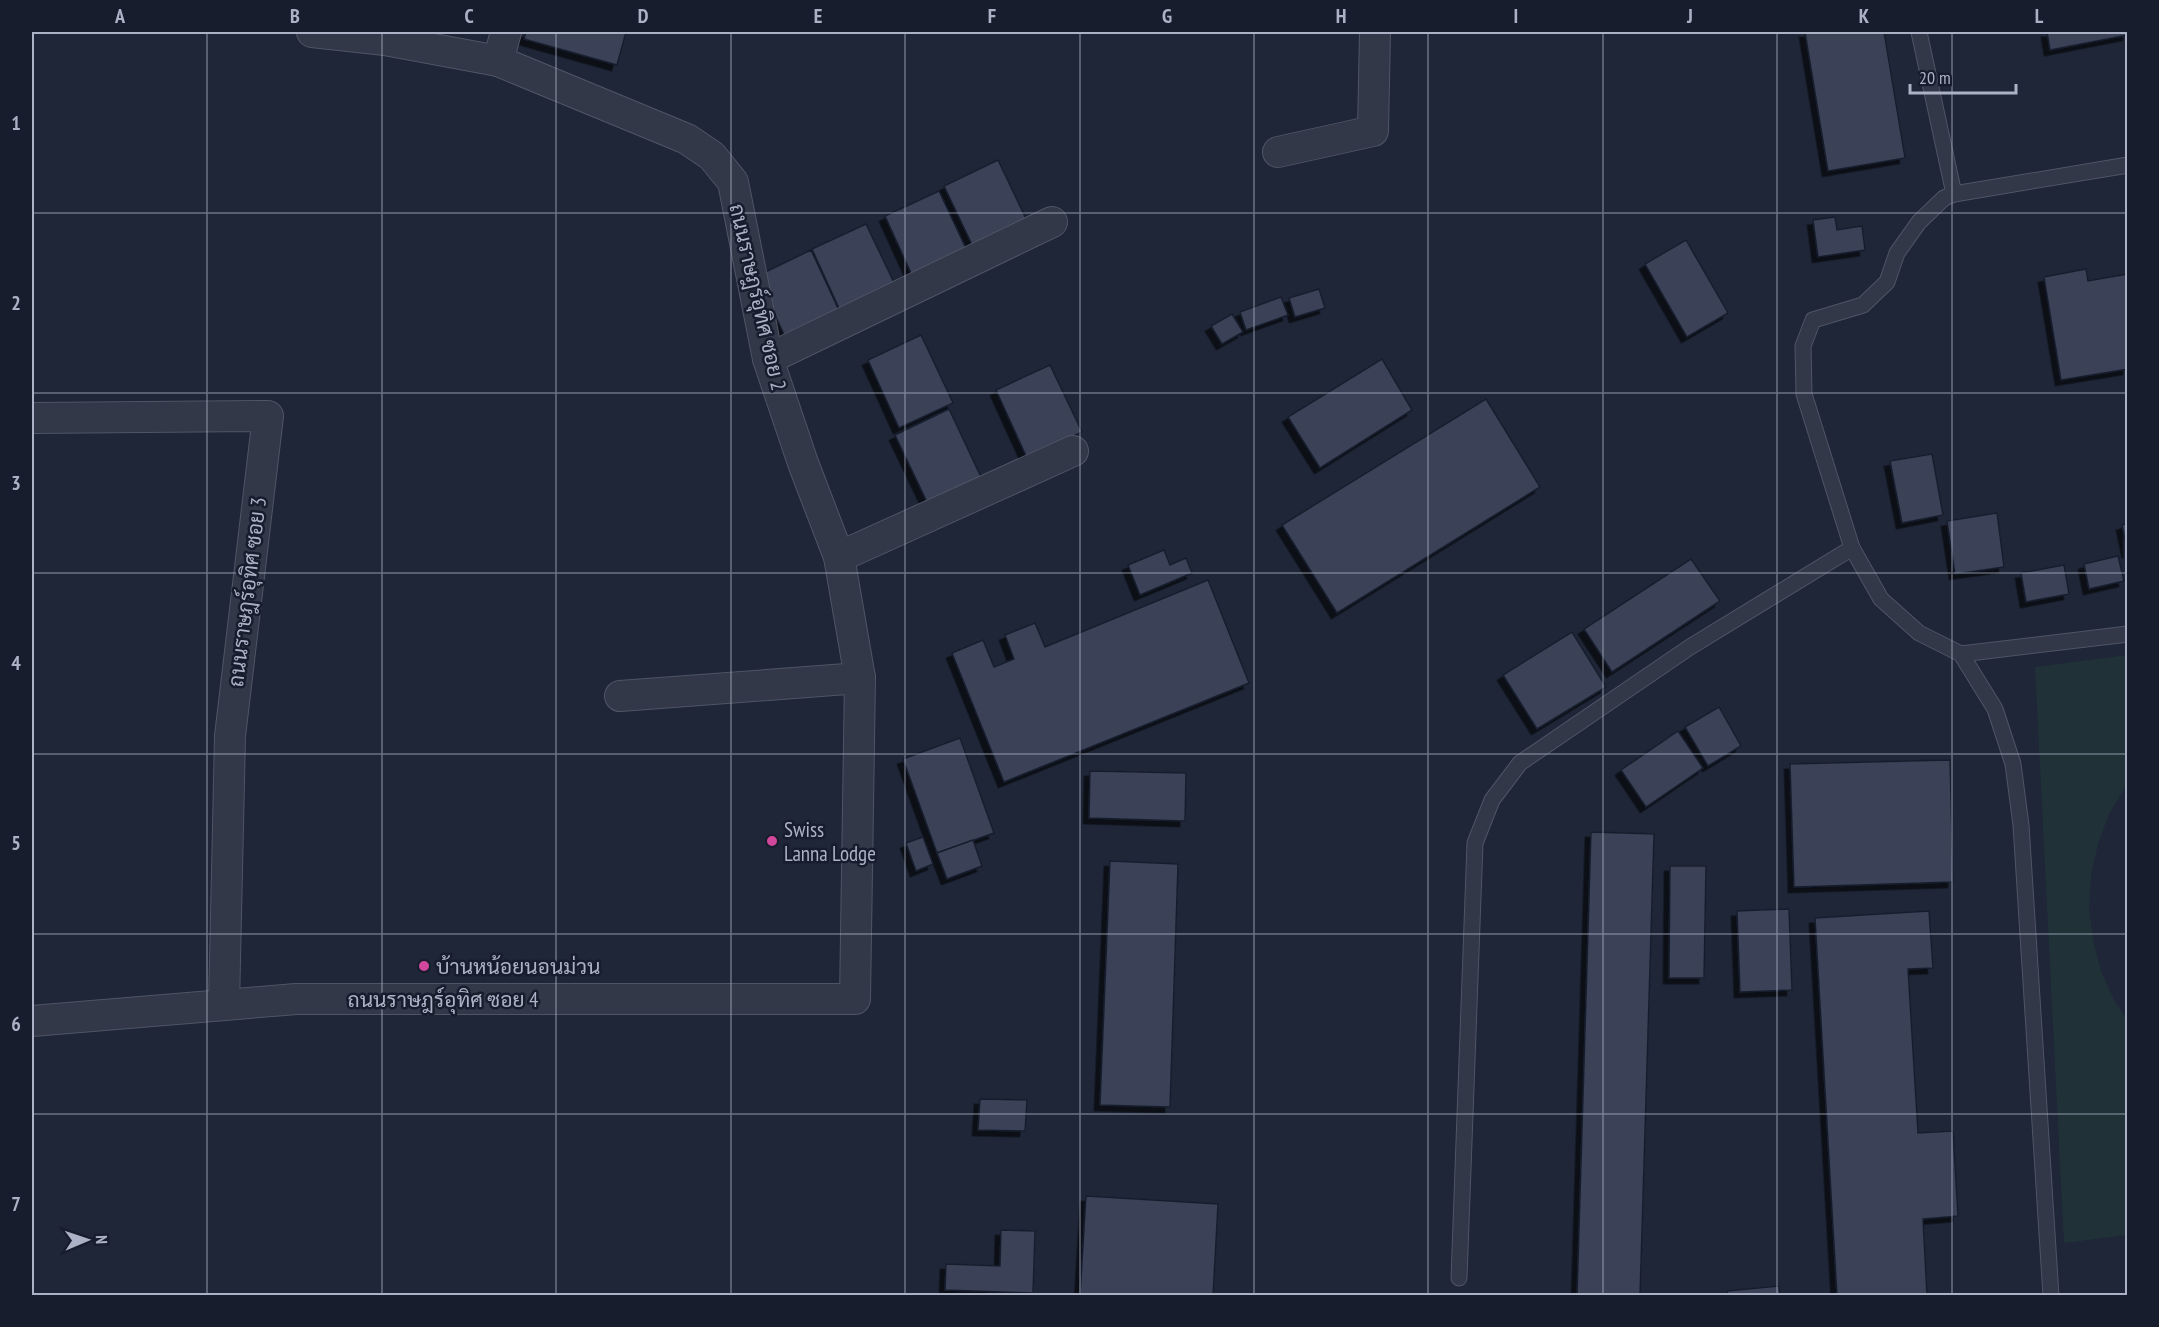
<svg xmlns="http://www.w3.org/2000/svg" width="2159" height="1327" font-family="'PT Sans Narrow',Sarabun,sans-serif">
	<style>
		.green { fill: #203238 }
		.building { fill: #3a4358; stroke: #191f2e; stroke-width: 1.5; filter: url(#shadow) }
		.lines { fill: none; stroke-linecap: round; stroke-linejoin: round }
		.lane-casing { stroke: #4f5566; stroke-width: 17 }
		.street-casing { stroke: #4f5566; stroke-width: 32 }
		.lane { stroke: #323847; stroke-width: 15 }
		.street { stroke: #323847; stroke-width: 30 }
		.grid { fill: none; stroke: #abb2c5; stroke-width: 1.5; stroke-opacity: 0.55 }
		.hotel-dot { fill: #d1479c; stroke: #171d2c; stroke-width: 2 }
		.labels { text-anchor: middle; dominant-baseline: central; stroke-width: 5; stroke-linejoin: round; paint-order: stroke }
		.street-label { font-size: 21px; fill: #abb2c5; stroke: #171d2c }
		.poi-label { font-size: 21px; fill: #abb2c5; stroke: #171d2c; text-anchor: start }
		.neatline { fill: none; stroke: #abb2c5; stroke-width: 2 }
		.grid-label { font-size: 20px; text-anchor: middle; font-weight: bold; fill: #abb2c5 }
	</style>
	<defs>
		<filter id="shadow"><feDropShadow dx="-5.5" dy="5.5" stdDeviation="0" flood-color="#0009"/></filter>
	</defs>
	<rect width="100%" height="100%" fill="#1e2637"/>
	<polygon class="green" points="2127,655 2127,784 2109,814 2098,844 2091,876 2089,908 2093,940 2101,971 2114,1000 2127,1020 2127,1235 2064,1243 2035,667"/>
	<g class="building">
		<polygon points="526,32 626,32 617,65 524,39"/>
		<polygon points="1805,32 1884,32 1905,158 1828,171"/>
		<polygon points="2047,32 2128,32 2128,35 2050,50"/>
		<polygon points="998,160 1030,227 976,253 944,186"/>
		<polygon points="939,191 971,259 916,284 885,216"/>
		<polygon points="1835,217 1837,230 1862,226 1865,250 1818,257 1813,220"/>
		<polygon points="866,224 898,291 843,317 812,249"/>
		<polygon points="1686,240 1728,313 1687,337 1645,264"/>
		<polygon points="811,250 842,317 788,343 757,276"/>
		<polygon points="2086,269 2088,281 2128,274 2128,369 2061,380 2044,277"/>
		<polygon points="1319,289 1325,308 1295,317 1289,298"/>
		<polygon points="1281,297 1288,315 1246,330 1240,312"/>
		<polygon points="1232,314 1243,332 1222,344 1211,326"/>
		<polygon points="921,335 953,403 899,428 868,360"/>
		<polygon points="1382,359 1412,410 1320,468 1288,417"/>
		<polygon points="1050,365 1082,432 1027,458 996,390"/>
		<polygon points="1486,399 1540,487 1337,613 1282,525"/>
		<polygon points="949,409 981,477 927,502 895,435"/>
		<polygon points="1932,454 1943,515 1902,523 1890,461"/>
		<polygon points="1997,513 2004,567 1955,574 1947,521"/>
		<polygon points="2128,523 2128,553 2122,525"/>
		<polygon points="1164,550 1170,565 1186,558 1192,573 1140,595 1128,565"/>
		<polygon points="2118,556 2124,581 2089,589 2084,564"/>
		<polygon points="1691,559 1720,601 1612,672 1584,629"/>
		<polygon points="2064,565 2069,594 2026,602 2021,573"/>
		<polygon points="1208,580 1249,683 1004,782 952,653 983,640 994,667 1014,659 1005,635 1035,623 1045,647"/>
		<polygon points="1572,632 1606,687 1537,729 1503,675"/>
		<polygon points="1719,707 1741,746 1708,766 1685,727"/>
		<polygon points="1678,731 1703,768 1646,807 1621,770"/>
		<polygon points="960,738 994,833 937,853 903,759"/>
		<polygon points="1950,760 1953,882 1794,887 1790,764"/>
		<polygon points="1090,771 1186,773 1185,821 1089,818"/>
		<polygon points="1591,832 1654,834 1640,1296 1577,1296"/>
		<polygon points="923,837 933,864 916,871 906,843"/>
		<polygon points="973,840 982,866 947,879 937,853"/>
		<polygon points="1110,861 1178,864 1170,1107 1100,1105"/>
		<polygon points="1670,866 1706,866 1704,978 1669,978"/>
		<polygon points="1789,909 1792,990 1740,992 1737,911"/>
		<polygon points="1929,911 1933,968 1908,969 1918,1133 1953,1131 1958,1216 1923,1219 1927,1296 1837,1296 1815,918"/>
		<polygon points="980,1099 1027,1100 1025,1131 978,1130"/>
		<polygon points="1086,1196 1218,1204 1213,1296 1080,1296"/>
		<polygon points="1001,1230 1035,1231 1033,1293 945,1290 946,1264 1000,1266"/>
		<polygon points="1779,1286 1780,1296 1728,1296 1727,1291"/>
	</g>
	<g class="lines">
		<g class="lane-casing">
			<g id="lane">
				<polyline points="1919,32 1954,194"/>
				<polyline points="1852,548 1881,599 1919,633 1961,654 1995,709 2013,764 2021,825 2051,1296"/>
				<polyline points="1961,654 2128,634"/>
				<polyline points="1459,1278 1475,843 1492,800 1520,763 1690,647 1852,548 1804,394 1803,346 1813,320 1863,305 1887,282 1897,253 1919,222 1944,198 1954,194 2128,165"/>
			</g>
		</g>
		<g class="street-casing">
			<g id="street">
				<polyline points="498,61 506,32"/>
				<polyline points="1278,152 1373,131 1375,32"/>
				<polyline points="768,359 1052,222"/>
				<polyline points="32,418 268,416 230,736 224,1005"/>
				<polyline points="839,557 1073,451"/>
				<polyline points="620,696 860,678"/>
				<polyline points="32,1021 296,999 855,999 860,678 839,557 803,463 768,359 733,182 712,156 687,139 498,61 385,40 312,32"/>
			</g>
		</g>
		<use href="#lane" class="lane"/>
		<use href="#street" class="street"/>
	</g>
	<path class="grid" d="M207,32v1264M382,32v1264M556,32v1264M731,32v1264M905,32v1264M1080,32v1264M1254,32v1264M1428,32v1264M1603,32v1264M1777,32v1264M1952,32v1264M32,213h2096M32,393h2096M32,573h2096M32,754h2096M32,934h2096M32,1114h2096"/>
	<g class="hotel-dot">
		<circle cx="772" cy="841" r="6"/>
		<circle cx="424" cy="966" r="6"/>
	</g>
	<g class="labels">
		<g class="street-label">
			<text transform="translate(758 297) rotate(77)">ถนนราษฎร์อุทิศ ซอย 2</text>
			<text transform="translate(247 592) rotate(-83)">ถนนราษฎร์อุทิศ ซอย 3</text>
			<text x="443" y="999">ถนนราษฎร์อุทิศ ซอย 4</text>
		</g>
		<g class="poi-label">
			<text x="784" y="829">Swiss<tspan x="784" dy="24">Lanna Lodge</tspan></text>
			<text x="436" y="966">บ้านหน้อยนอนม่วน</text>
		</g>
	</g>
	<rect width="2159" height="1327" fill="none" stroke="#171d2c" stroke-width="66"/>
	<g transform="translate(87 1240) rotate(88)" stroke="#171d2c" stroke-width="4.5" paint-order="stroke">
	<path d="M0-4.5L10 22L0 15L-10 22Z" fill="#abb2c5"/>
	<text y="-9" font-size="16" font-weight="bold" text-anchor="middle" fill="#abb2c5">N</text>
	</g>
	<path d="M1910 84v9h106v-9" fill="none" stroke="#abb2c5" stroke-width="3"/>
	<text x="1919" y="84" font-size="18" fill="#abb2c5" stroke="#171d2c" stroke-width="4.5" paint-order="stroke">20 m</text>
	<rect x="33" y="33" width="2093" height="1261" class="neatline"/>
	<g class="grid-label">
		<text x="120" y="23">A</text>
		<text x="295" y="23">B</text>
		<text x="469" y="23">C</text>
		<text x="643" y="23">D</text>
		<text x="818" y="23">E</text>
		<text x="992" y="23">F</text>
		<text x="1167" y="23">G</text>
		<text x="1341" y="23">H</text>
		<text x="1516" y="23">I</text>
		<text x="1690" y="23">J</text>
		<text x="1864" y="23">K</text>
		<text x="2039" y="23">L</text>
		<text x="16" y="130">1</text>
		<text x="16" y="310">2</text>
		<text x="16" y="490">3</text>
		<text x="16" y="670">4</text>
		<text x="16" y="850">5</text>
		<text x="16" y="1031">6</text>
		<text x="16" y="1211">7</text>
	</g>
</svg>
